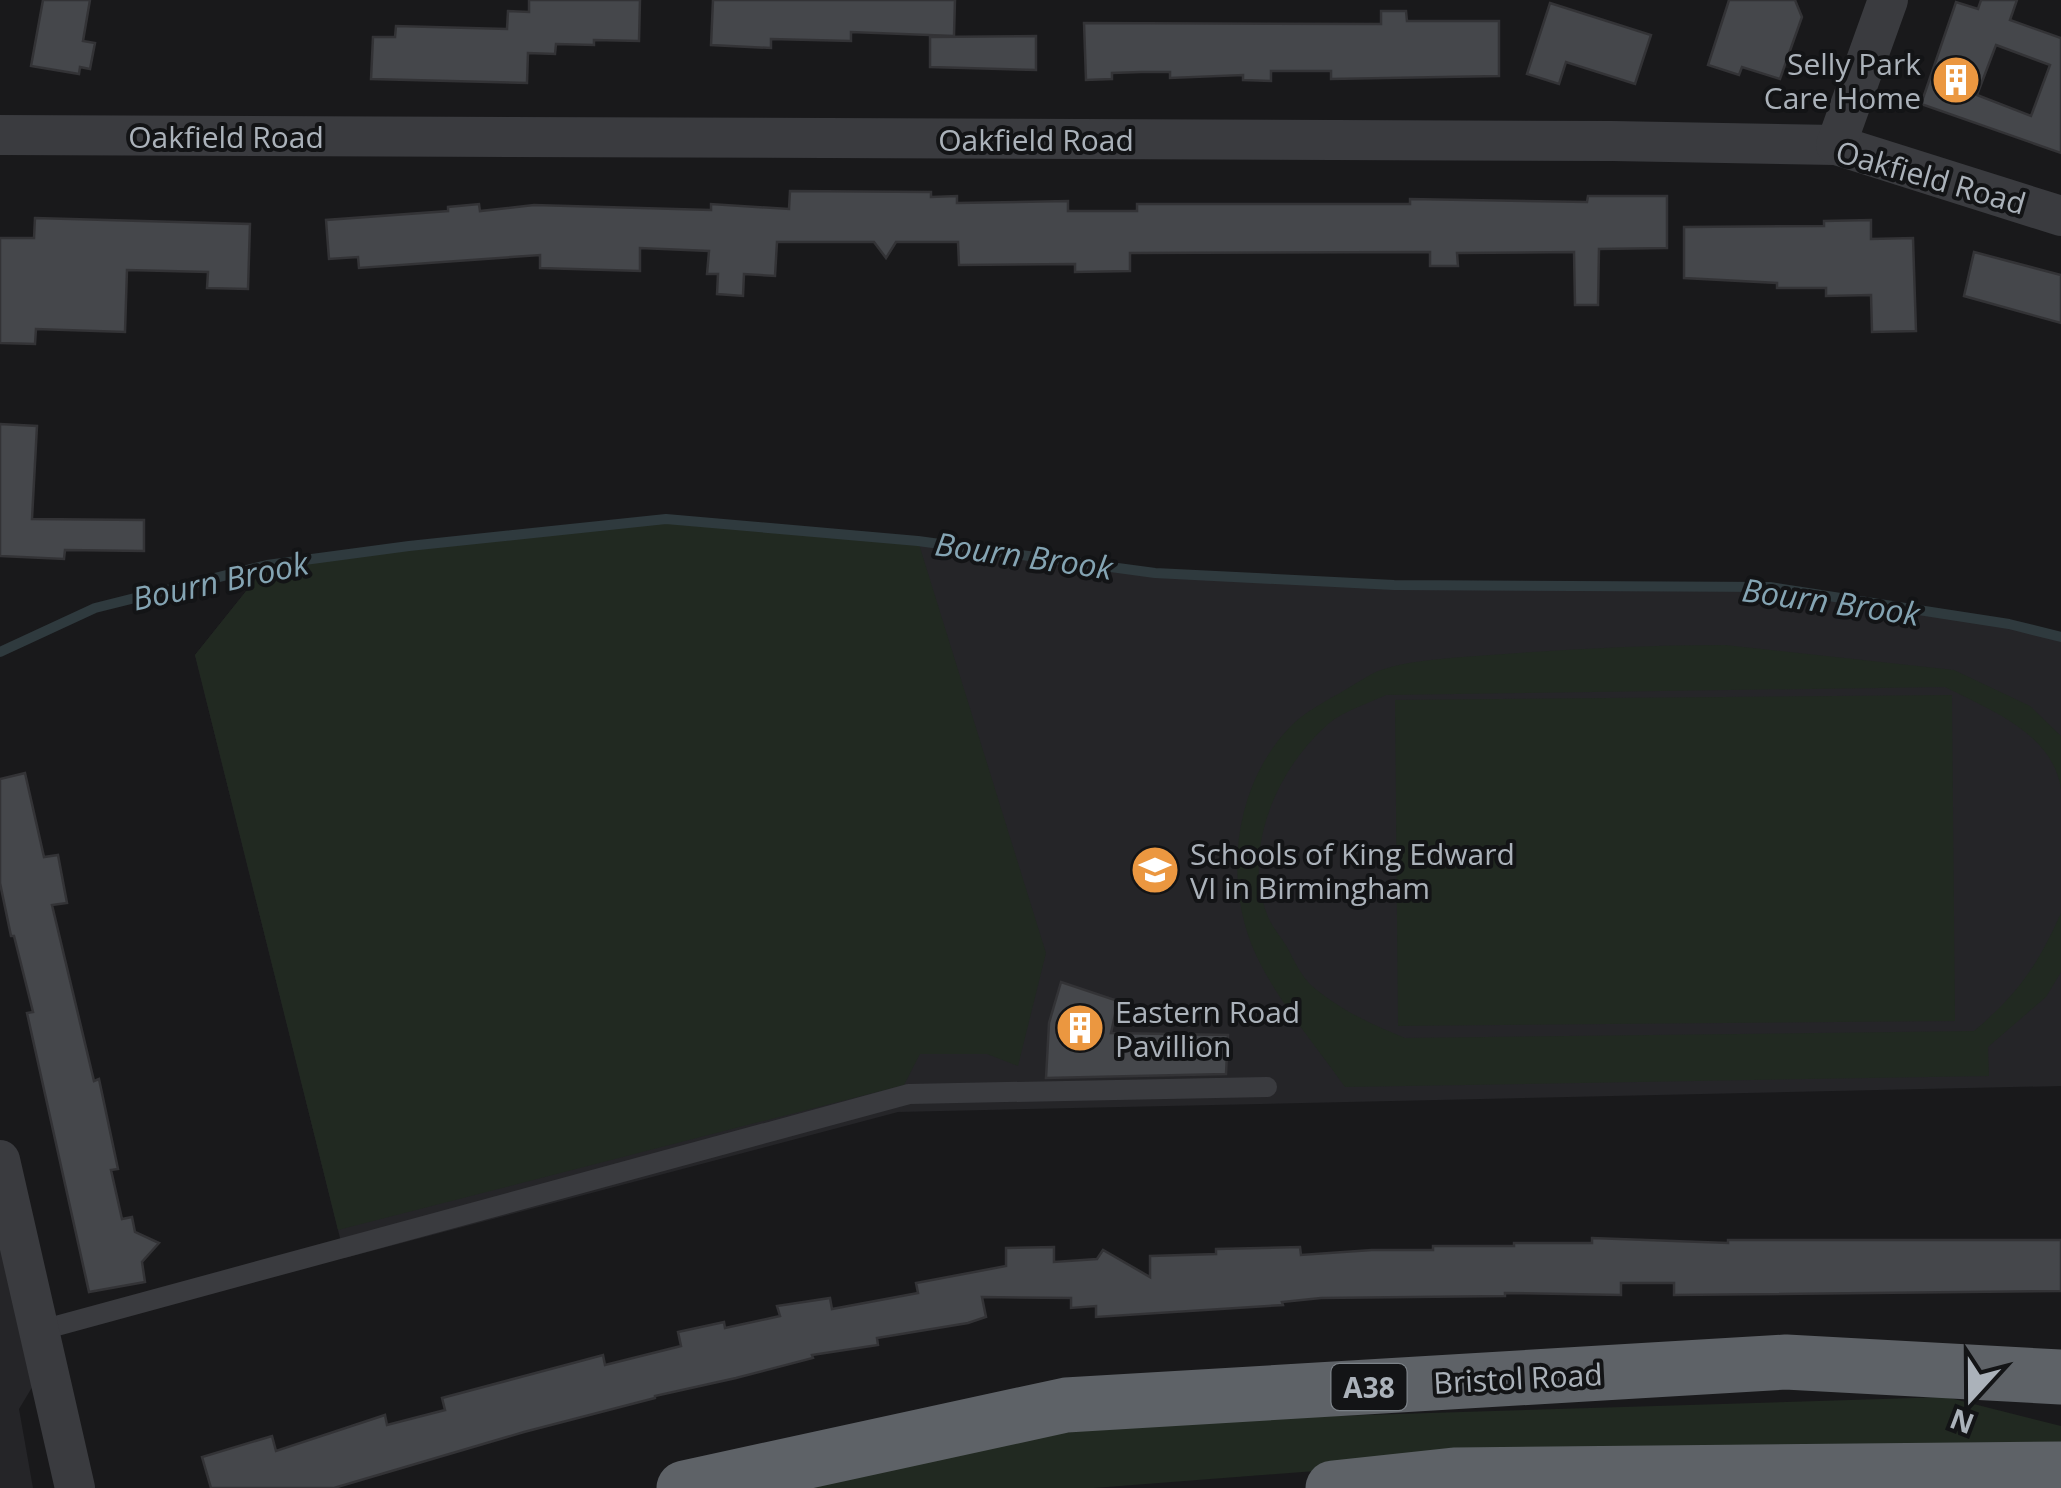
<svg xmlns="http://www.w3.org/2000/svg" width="2061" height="1488" font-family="'Open Sans',sans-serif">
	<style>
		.built { fill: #252528 }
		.green { fill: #212921 }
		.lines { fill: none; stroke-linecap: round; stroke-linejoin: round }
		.stream { stroke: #2f3a3e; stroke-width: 10 }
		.building { fill: #45474b; stroke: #333336; stroke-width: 2.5; fill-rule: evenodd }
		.service { stroke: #3a3b3f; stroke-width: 20 }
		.minor { stroke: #3a3b3f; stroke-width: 40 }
		.trunk { stroke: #5e6267; stroke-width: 55 }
		.labels { text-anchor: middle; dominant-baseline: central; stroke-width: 8; stroke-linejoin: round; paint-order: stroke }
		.shield { fill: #131416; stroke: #7d8389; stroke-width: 2.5 }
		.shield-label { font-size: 28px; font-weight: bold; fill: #abb2ba }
		.poi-label { font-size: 30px; fill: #abb2ba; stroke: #131416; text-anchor: start }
		.street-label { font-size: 30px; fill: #abb2ba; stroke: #131416 }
		.water-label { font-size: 32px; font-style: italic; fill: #84a4b3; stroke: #131416 }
	</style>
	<rect width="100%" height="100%" fill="#19191b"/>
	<g class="built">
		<polygon points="666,519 918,541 1155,573 1394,585 1770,587 2009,624 2061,637 2061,1086 898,1112 345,1258 195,655 267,565 409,546"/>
		<polygon points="0,1160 46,1364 19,1409 33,1488 0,1488"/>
	</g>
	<g class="green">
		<polygon points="666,519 918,541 1046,953 1018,1066 987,1054 920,1054 904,1085 338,1230 195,655 267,565"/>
		<path d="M1725,645l229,25 76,36 31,30v53c-8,-56 -73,-80 -116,-102l-559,8c-19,9 -46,17 -61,32 -48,43 -83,123 -58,187 4,12 14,23 20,33 7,13 14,29 25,39 28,24 59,38 93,52l569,-7c45,-38 63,-65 87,-118v59l-15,25 -58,50 1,29 -644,11c-29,-41 -68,-87 -89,-132 -33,-72 -23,-168 33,-227 15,-16 37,-27 56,-38 10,-6 22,-14 33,-19 34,-12 77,-13 112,-16 79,-6 156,-10 235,-10z"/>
		<polygon points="1952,695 1955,1021 1398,1026 1395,700"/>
		<polygon points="1946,1397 2061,1426 2061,1453 1472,1459 1094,1488 775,1488 1075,1424"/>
	</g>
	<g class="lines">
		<polyline class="stream" points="0,652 95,608 267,565 409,546 666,519 918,541 1155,573 1394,585 1770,587 2009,624 2061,637"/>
	</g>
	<g class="building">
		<polygon points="43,0 90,0 83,41 95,43 90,69 80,67 79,74 31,66"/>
		<polygon points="529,0 640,0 639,41 594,40 594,45 556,44 555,54 528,53 527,83 371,79 373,37 395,37 396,26 507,29 508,11 529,12"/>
		<polygon points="713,0 955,0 954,36 851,32 851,41 771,39 771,48 711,45"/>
		<polygon points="1729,0 1795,0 1802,17 1780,79 1742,67 1739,75 1708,65"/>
		<path d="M1981,0h36l-7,20 51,18v115l-140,-49 35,-102 22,7zM1996,45l54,20 -19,51 -54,-21z"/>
		<polygon points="1550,3 1651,35 1635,84 1566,62 1559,84 1527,74"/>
		<polygon points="1381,11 1406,11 1407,21 1499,21 1499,76 1331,79 1331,71 1271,71 1271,81 1243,80 1243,75 1170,78 1170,72 1141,72 1112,73 1112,79 1086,80 1084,23 1381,24"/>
		<polygon points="1036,36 1036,70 930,67 930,37"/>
		<polygon points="790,191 931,192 931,197 957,196 957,203 1068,201 1068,211 1137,211 1137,204 1410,204 1410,199 1587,202 1588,196 1667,196 1667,248 1599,249 1598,305 1575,305 1574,252 1457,253 1458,266 1430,266 1430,252 1130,253 1130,271 1075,272 1075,264 959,265 958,242 896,242 886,258 874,242 777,242 775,276 744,274 743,296 717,294 718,274 707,274 709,251 640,248 640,271 540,268 540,255 359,268 358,257 329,259 326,220 448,211 448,207 479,204 480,211 534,205 711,210 711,204 789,209"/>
		<polygon points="35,218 250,224 248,289 207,288 208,272 127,270 125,332 36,329 35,344 0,343 0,238 34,238"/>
		<polygon points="1871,220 1871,239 1913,238 1916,331 1872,332 1871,295 1826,296 1826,288 1777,288 1777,283 1684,278 1684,227 1824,226 1824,221"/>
		<polygon points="1974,252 2061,275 2061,323 1964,296"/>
		<polygon points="0,424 37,426 32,519 144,520 144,551 65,550 64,559 0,556"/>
		<polygon points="25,773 44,857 58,855 67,903 52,905 94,1081 99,1079 118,1169 111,1170 122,1219 132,1217 135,1232 159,1243 142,1262 145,1282 89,1292 27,1013 33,1012 14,936 11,936 0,883 0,779"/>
		<polygon points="1061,982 1118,1001 1111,1033 1228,1035 1226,1074 1046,1078 1049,1023"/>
		<polygon points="1592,1238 1728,1243 1728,1240 2061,1240 2061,1291 1674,1295 1674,1283 1621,1283 1621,1295 1505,1293 1505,1296 1321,1298 1282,1302 1283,1305 1096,1317 1096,1306 1071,1308 1071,1298 982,1297 986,1317 968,1323 877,1338 878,1345 812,1355 813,1358 736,1378 655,1396 655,1398 524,1432 334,1488 211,1488 202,1457 272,1436 276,1451 385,1415 387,1425 445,1410 442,1398 603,1355 605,1365 681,1346 678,1332 724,1322 725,1328 780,1316 777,1306 830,1298 832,1309 918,1293 916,1283 1006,1266 1006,1248 1054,1247 1054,1262 1097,1259 1103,1250 1150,1277 1150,1256 1216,1254 1216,1249 1300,1247 1301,1255 1372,1250 1433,1250 1433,1246 1514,1246 1514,1243 1592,1243"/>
	</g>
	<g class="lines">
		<polyline class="service" points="38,1331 909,1094 1267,1087"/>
		<g class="minor">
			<polyline points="0,135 1612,141 1836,145 2061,216"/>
			<polyline points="1836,145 1888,0"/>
			<polyline points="0,1160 75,1488"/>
		</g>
		<g class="trunk">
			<polyline points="684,1488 1066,1405 1786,1362 2061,1377"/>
			<polyline points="1333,1488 1454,1475 2061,1469"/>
		</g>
	</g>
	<defs>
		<g id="building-disc" transform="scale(2.5)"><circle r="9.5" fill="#eb9740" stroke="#131416"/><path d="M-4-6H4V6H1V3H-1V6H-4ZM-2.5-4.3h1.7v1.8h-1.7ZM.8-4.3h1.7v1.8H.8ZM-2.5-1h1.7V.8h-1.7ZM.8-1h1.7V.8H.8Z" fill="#fff"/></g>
		<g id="school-disc" transform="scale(2.5)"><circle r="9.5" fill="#eb9740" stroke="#131416"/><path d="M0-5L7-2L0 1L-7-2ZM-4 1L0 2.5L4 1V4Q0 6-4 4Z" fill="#fff"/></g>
	</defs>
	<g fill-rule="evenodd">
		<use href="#building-disc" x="1956" y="80"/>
		<use href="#school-disc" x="1155" y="870"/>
		<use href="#building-disc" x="1080" y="1028"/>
	</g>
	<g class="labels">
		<rect class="shield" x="1331.5" y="1364" width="75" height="46" rx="8"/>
		<g class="shield-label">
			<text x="1369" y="1387">A38</text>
		</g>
		<g class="poi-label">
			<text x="1921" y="63" text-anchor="end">Selly Park<tspan x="1921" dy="34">Care Home</tspan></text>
			<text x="1190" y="853">Schools of King Edward<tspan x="1190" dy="34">VI in Birmingham</tspan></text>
			<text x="1115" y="1011">Eastern Road<tspan x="1115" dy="34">Pavillion</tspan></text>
		</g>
		<g class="street-label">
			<text x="226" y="136">Oakfield Road</text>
			<text x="1036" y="139">Oakfield Road</text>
			<text transform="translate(1931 177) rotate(16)">Oakfield Road</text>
			<text transform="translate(1518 1378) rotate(-3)">Bristol Road</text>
		</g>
		<g class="water-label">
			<text transform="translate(1024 555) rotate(8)">Bourn Brook</text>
			<text transform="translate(220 580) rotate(-12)">Bourn Brook</text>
			<text transform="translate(1831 601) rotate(8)">Bourn Brook</text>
		</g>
	</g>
	<g transform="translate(1971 1398) rotate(201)" stroke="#131416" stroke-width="8" paint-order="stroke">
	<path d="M0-8L18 38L0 25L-18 38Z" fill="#abb2ba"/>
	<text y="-15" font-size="28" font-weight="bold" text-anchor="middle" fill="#abb2ba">N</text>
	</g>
</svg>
